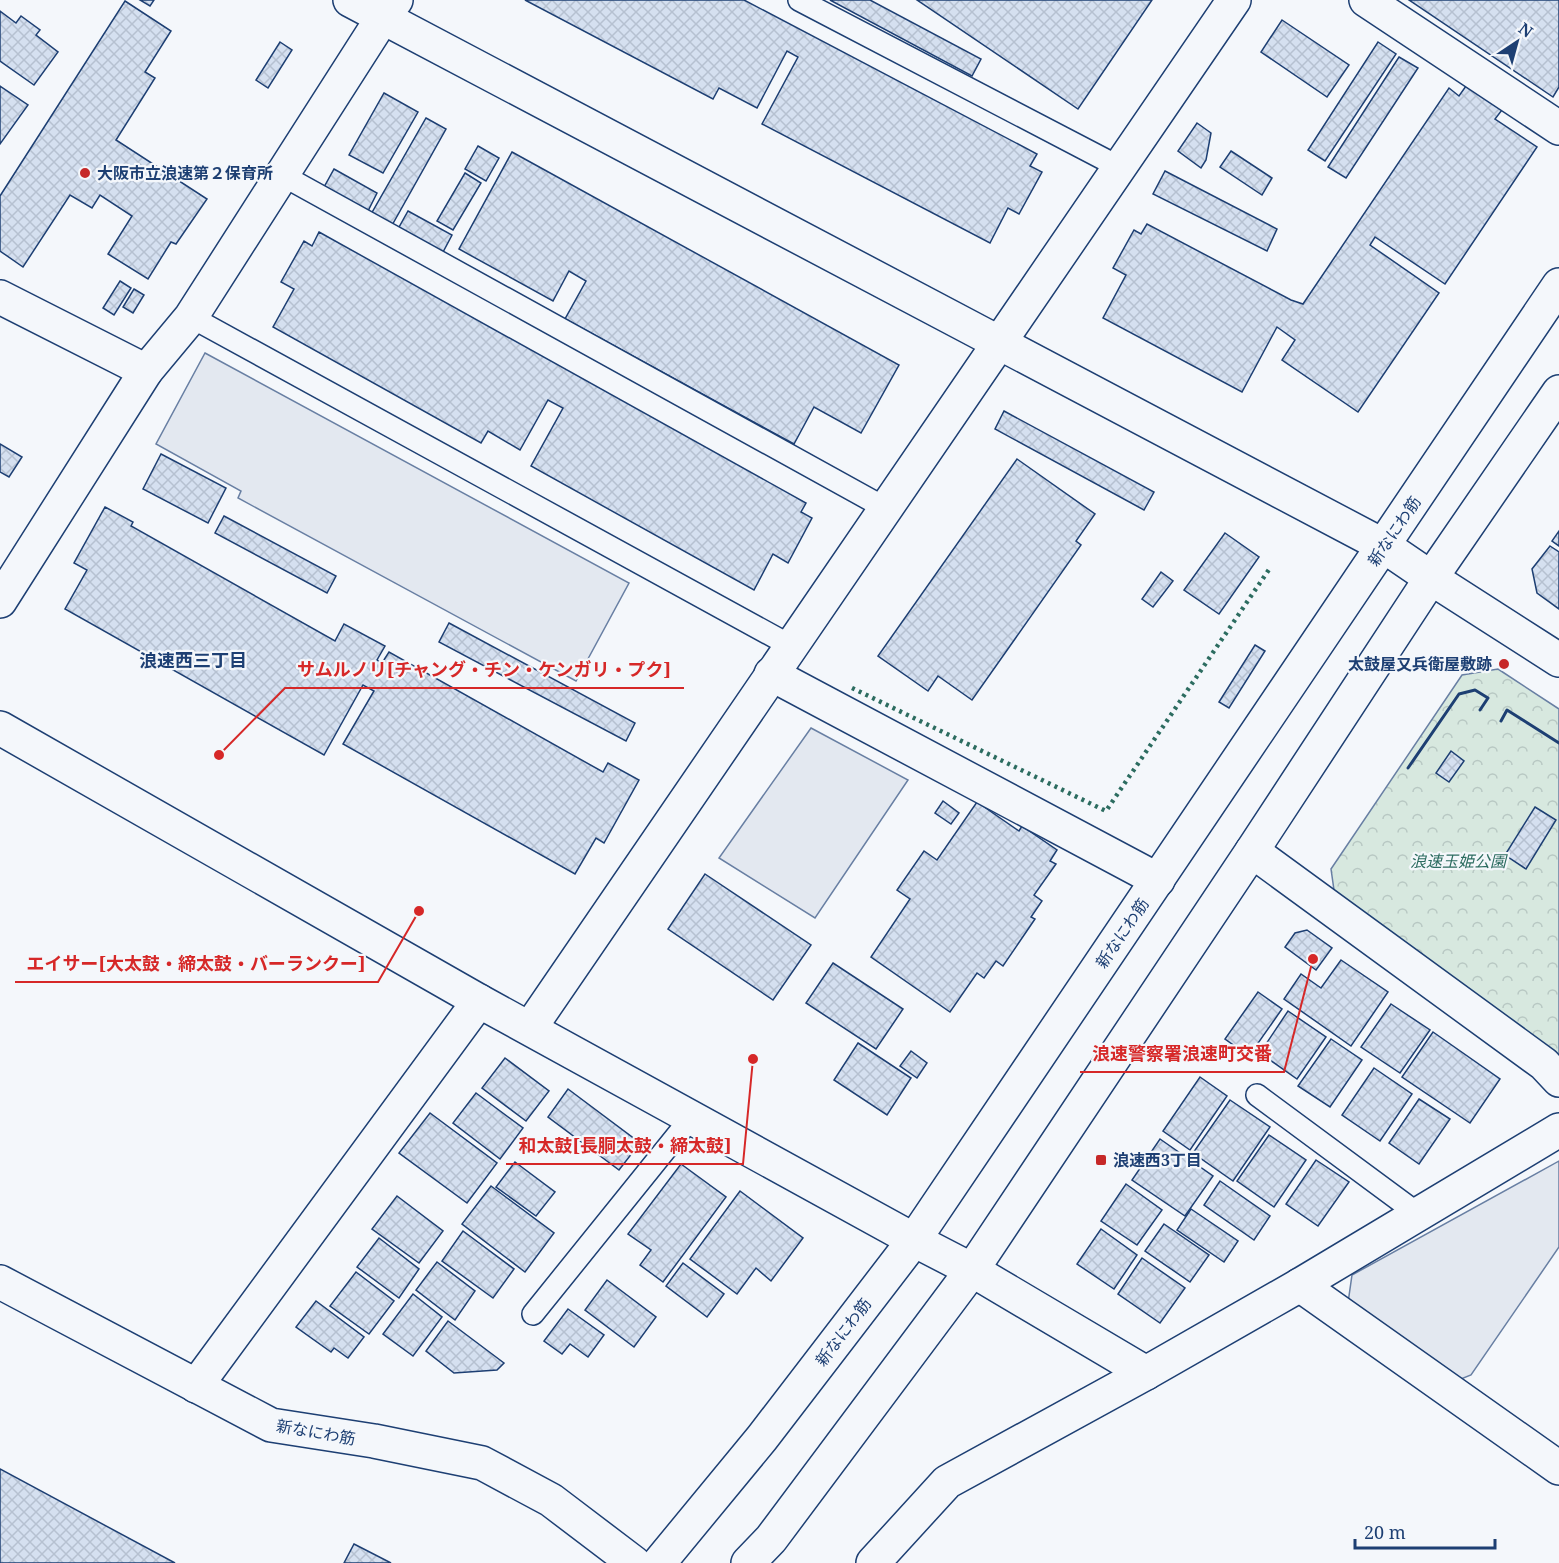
<svg xmlns="http://www.w3.org/2000/svg" width="1559" height="1563" font-family="'Noto Serif','Noto Sans JP',serif">
	<style>
		.forest { fill: url(#forest-crowns); stroke: #687fa3; stroke-width: 1.5 }
		.parking { fill: #e3e8f0; stroke: #687fa3; stroke-width: 1.5 }
		.building { fill: url(#building-cross-hatch); stroke: #1d3f73; stroke-width: 1.5 }
		.lines { fill: none; stroke-linecap: round; stroke-linejoin: round }
		.service-casing { stroke: #1d3f73; stroke-width: 24 }
		.minor-casing { stroke: #1d3f73; stroke-width: 36 }
		.tertiary-casing { stroke: #1d3f73; stroke-width: 36 }
		.primary-casing { stroke: #1d3f73; stroke-width: 36 }
		.service { stroke: #f4f7fb; stroke-width: 21 }
		.minor { stroke: #f4f7fb; stroke-width: 33 }
		.tertiary { stroke: #f4f7fb; stroke-width: 33 }
		.primary { stroke: #f4f7fb; stroke-width: 33 }
		.hedge { stroke: #2c6c60; stroke-width: 4.5; stroke-dasharray: 3 4.5; stroke-linecap: butt }
		.wall { stroke: #1d3f73; stroke-width: 3 }
		.poi-dot { fill: #c62828; stroke: #f4f7fb; stroke-width: 2 }
		.labels { text-anchor: middle; dominant-baseline: central; stroke-width: 4.5; stroke-linejoin: round; paint-order: stroke }
		.poi-label { font-size: 16px; font-weight: bold; fill: #1d3f73; stroke: #f4f7fb; text-anchor: start }
		.street-label { font-size: 16px; fill: #1d3f73; stroke: #f4f7fb }
		.park-label { font-size: 16px; font-style: italic; fill: #2c6c60; stroke: #f4f7fb }
		.neighbourhood-label { font-size: 18px; font-weight: bold; fill: #1d3f73; stroke: #f4f7fb }
		.leader { fill: none; stroke: #d62828; stroke-width: 2 }
		.callout-dot { fill: #d62828; stroke: #f4f7fb; stroke-width: 2 }
		.callout-label { font-size: 18px; text-anchor: middle; font-weight: bold; fill: #d62828; stroke: #f4f7fb; stroke-width: 4.5; stroke-linejoin: round; paint-order: stroke }
	</style>
	<defs>
		<pattern id="forest-crowns" width="20" height="18" patternUnits="userSpaceOnUse" patternTransform="scale(1.5)"><rect width="20" height="18" fill="#d7e8df"/><path d="M2 6a3 3 0 1 1 6 0M12 15a3 3 0 1 1 6 0" fill="none" stroke="#b8c8c3"/></pattern>
		<pattern id="building-cross-hatch" width="8" height="8" patternUnits="userSpaceOnUse" patternTransform="scale(1.5)"><rect width="8" height="8" fill="#d5e0f0"/><path d="M0 0l8 8M0 8l8-8" fill="none" stroke="#b6c1d1"/></pattern>
	</defs>
	<rect width="100%" height="100%" fill="#f4f7fb"/>
	<polygon class="forest" points="1498,669 1559,709 1559,1057 1335,897 1331,869 1462,675"/>
	<g class="parking">
		<polygon points="205,353 629,583 576,681 238,498 241,491 156,444"/>
		<polygon points="811,728 908,780 815,918 719,858"/>
		<polygon points="1559,1161 1559,1247 1471,1375 1461,1379 1348,1303 1352,1275"/>
	</g>
	<g class="building">
		<polygon points="140,0 154,0 150,6"/>
		<polygon points="525,0 744,0 1037,154 1030,166 1042,172 1019,214 1008,208 990,243 762,124 798,57 787,51 757,108 719,88 713,99"/>
		<polygon points="830,0 870,0 981,59 972,76"/>
		<polygon points="917,0 1152,0 1078,109"/>
		<polygon points="1409,0 1559,0 1559,87 1553,97"/>
		<polygon points="125,1 171,31 145,72 155,78 116,140 207,199 176,244 171,242 148,279 108,254 132,216 100,195 92,208 70,195 23,267 0,251 0,196"/>
		<polygon points="0,11 16,23 21,16 40,30 36,35 58,52 34,85 0,61"/>
		<polygon points="1282,20 1349,65 1327,97 1261,52"/>
		<polygon points="280,42 292,50 268,88 256,80"/>
		<polygon points="1378,42 1396,54 1325,161 1308,150"/>
		<polygon points="1399,57 1418,68 1346,178 1328,167"/>
		<polygon points="0,86 28,105 0,144"/>
		<polygon points="1466,86 1502,110 1495,119 1537,147 1445,284 1375,237 1370,245 1439,293 1358,412 1282,360 1295,340 1277,327 1242,392 1103,318 1126,275 1113,268 1134,230 1141,234 1147,224 1291,300 1303,304 1449,88 1459,96"/>
		<polygon points="384,93 418,112 383,173 349,155"/>
		<polygon points="426,118 446,129 391,227 370,216"/>
		<polygon points="1197,123 1211,133 1206,160 1201,168 1178,151"/>
		<polygon points="478,146 499,158 486,181 465,169"/>
		<polygon points="1231,151 1272,178 1262,195 1220,167"/>
		<polygon points="512,152 899,365 861,433 814,407 794,444 565,319 586,281 569,271 553,301 459,249"/>
		<polygon points="334,169 377,193 367,213 323,189"/>
		<polygon points="1165,171 1277,229 1267,251 1153,194"/>
		<polygon points="465,173 481,183 453,230 437,221"/>
		<polygon points="408,211 452,235 442,254 398,229"/>
		<polygon points="319,232 806,503 801,512 812,518 788,563 773,554 754,590 531,466 563,408 548,400 520,450 488,431 481,443 273,327 294,289 281,282 304,241 312,246"/>
		<polygon points="120,281 131,288 114,315 103,308"/>
		<polygon points="134,289 144,295 133,313 123,307"/>
		<polygon points="1004,411 1154,492 1144,510 995,429"/>
		<polygon points="0,444 22,457 9,477 0,472"/>
		<polygon points="161,454 226,488 208,523 143,489"/>
		<polygon points="1017,459 1095,514 1076,541 1081,545 972,700 938,676 928,691 878,656"/>
		<polygon points="105,507 133,522 131,526 335,641 344,624 385,646 377,660 382,663 389,652 603,772 608,763 639,780 604,843 596,838 575,874 343,744 374,691 363,685 324,755 65,609 87,570 74,563"/>
		<polygon points="224,516 336,576 327,593 215,533"/>
		<polygon points="1559,531 1559,546 1552,541"/>
		<polygon points="1225,533 1259,557 1219,614 1184,590"/>
		<polygon points="1550,546 1559,552 1559,609 1537,593 1532,569"/>
		<polygon points="1161,572 1173,581 1153,607 1142,599"/>
		<polygon points="449,623 635,723 626,741 439,642"/>
		<polygon points="1255,645 1265,651 1229,708 1219,702"/>
		<polygon points="1451,751 1464,761 1449,782 1436,773"/>
		<polygon points="943,801 959,813 951,824 935,813"/>
		<polygon points="977,802 1019,831 1022,826 1057,850 1050,861 1056,864 1034,895 1042,901 1031,917 1035,919 1003,966 996,961 984,978 977,973 950,1012 871,957 910,899 897,890 924,851 937,860"/>
		<polygon points="1535,807 1556,820 1526,869 1505,855"/>
		<polygon points="705,874 811,945 773,1000 668,929"/>
		<polygon points="1307,930 1332,948 1316,970 1285,947 1295,933"/>
		<polygon points="1341,960 1388,992 1351,1046 1284,999 1301,974 1321,988"/>
		<polygon points="833,963 903,1009 876,1049 806,1003"/>
		<polygon points="1258,992 1282,1009 1249,1056 1225,1039"/>
		<polygon points="1391,1004 1430,1030 1400,1073 1361,1047"/>
		<polygon points="1288,1011 1326,1037 1297,1079 1260,1053"/>
		<polygon points="1433,1032 1500,1079 1470,1123 1402,1077"/>
		<polygon points="1331,1039 1362,1060 1330,1107 1298,1086"/>
		<polygon points="858,1043 911,1078 887,1115 834,1080"/>
		<polygon points="911,1051 927,1063 917,1078 900,1066"/>
		<polygon points="505,1058 549,1091 526,1121 482,1088"/>
		<polygon points="1374,1068 1412,1094 1380,1141 1342,1115"/>
		<polygon points="1200,1077 1227,1096 1190,1150 1163,1131"/>
		<polygon points="568,1089 640,1143 619,1170 548,1117"/>
		<polygon points="476,1093 523,1128 500,1159 453,1123"/>
		<polygon points="1419,1099 1450,1119 1419,1164 1389,1143"/>
		<polygon points="1230,1100 1270,1127 1233,1181 1193,1153"/>
		<polygon points="430,1113 497,1163 467,1203 399,1153"/>
		<polygon points="1269,1135 1306,1160 1274,1207 1237,1181"/>
		<polygon points="1160,1139 1213,1176 1185,1216 1132,1180"/>
		<polygon points="1316,1160 1349,1182 1318,1226 1286,1204"/>
		<polygon points="515,1162 555,1192 536,1216 496,1187"/>
		<polygon points="681,1164 726,1197 663,1282 640,1265 651,1250 628,1234"/>
		<polygon points="1220,1181 1270,1216 1254,1240 1204,1205"/>
		<polygon points="1126,1184 1162,1210 1137,1245 1101,1221"/>
		<polygon points="491,1186 554,1233 525,1272 462,1224"/>
		<polygon points="740,1191 803,1238 771,1281 756,1268 737,1294 690,1259"/>
		<polygon points="397,1196 443,1231 419,1263 372,1229"/>
		<polygon points="1191,1209 1238,1241 1224,1262 1177,1230"/>
		<polygon points="1164,1224 1209,1255 1190,1282 1145,1251"/>
		<polygon points="1101,1229 1137,1255 1114,1289 1077,1264"/>
		<polygon points="463,1231 514,1269 493,1298 442,1261"/>
		<polygon points="379,1238 419,1269 399,1298 357,1267"/>
		<polygon points="1142,1258 1185,1288 1160,1323 1118,1294"/>
		<polygon points="437,1262 475,1291 455,1320 416,1290"/>
		<polygon points="683,1263 724,1294 707,1317 666,1286"/>
		<polygon points="356,1272 394,1301 369,1334 330,1306"/>
		<polygon points="607,1280 656,1317 634,1347 585,1310"/>
		<polygon points="413,1294 442,1317 413,1356 383,1334"/>
		<polygon points="316,1301 364,1337 348,1358 334,1348 331,1352 296,1327"/>
		<polygon points="568,1309 604,1335 588,1357 570,1344 562,1354 544,1341"/>
		<polygon points="448,1321 504,1363 497,1370 454,1373 426,1351"/>
		<polygon points="0,1469 175,1563 0,1563"/>
		<polygon points="354,1544 391,1563 344,1563"/>
	</g>
	<g class="lines">
		<g class="service-casing">
			<g id="service">
				<polyline points="799,0 1119,167"/>
				<polyline points="282,175 885,508"/>
				<polyline points="191,317 791,646"/>
				<polyline points="1257,1095 1418,1214"/>
				<polyline points="533,1314 691,1118"/>
			</g>
		</g>
		<g class="minor-casing">
			<g id="minor">
				<polyline points="1366,0 1559,128"/>
				<polyline points="0,297 146,371"/>
				<polyline points="0,601 146,371 191,317 383,17 396,0"/>
				<polyline points="771,674 1158,880"/>
				<polyline points="0,728 479,1001 914,1240 972,1270 1146,1373"/>
				<polyline points="1252,851 1544,1064 1559,1080"/>
				<polyline points="530,1028 1234,0"/>
				<polyline points="1300,1285 1559,1468"/>
				<polyline points="196,1386 479,1001"/>
				<polyline points="873,1563 947,1482 1146,1373 1300,1285 1559,1130"/>
			</g>
		</g>
		<g class="tertiary-casing">
			<polyline id="tertiary" points="350,0 1384,546 1431,578 1559,660"/>
		</g>
		<g class="primary-casing">
			<g id="primary">
				<polyline points="0,1282 271,1425 374,1441 482,1463 551,1500 634,1563"/>
				<polyline points="659,1563 762,1438 914,1240 1559,285"/>
				<polyline points="748,1563 771,1539 972,1270 1252,851 1431,578 1559,392"/>
			</g>
		</g>
		<use href="#service" class="service"/>
		<use href="#minor" class="minor"/>
		<use href="#tertiary" class="tertiary"/>
		<use href="#primary" class="primary"/>
		<polyline class="hedge" points="852,688 1106,811 1270,568"/>
		<g class="wall">
			<polyline points="1501,721 1507,710 1559,743"/>
			<polyline points="1408,768 1459,694 1475,690 1488,698 1480,710"/>
		</g>
	</g>
	<g class="poi-dot">
		<circle cx="85" cy="173" r="6"/>
		<circle cx="1504" cy="664" r="6"/>
		<rect x="1095" y="1154" width="12" height="12" rx="3"/>
	</g>
	<g class="labels">
		<g class="poi-label">
			<text x="97" y="173">大阪市立浪速第２保育所</text>
			<text x="1492" y="664" text-anchor="end">太鼓屋又兵衛屋敷跡</text>
			<text x="1113" y="1160">浪速西3丁目</text>
		</g>
		<g class="street-label">
			<text transform="translate(1394 531) rotate(-56)">新なにわ筋</text>
			<text transform="translate(1122 933) rotate(-56)">新なにわ筋</text>
			<text transform="translate(843 1332) rotate(-53)">新なにわ筋</text>
			<text transform="translate(316 1432) rotate(10)">新なにわ筋</text>
		</g>
		<g class="park-label">
			<text x="1458" y="861">浪速玉姫公園</text>
		</g>
		<g class="neighbourhood-label">
			<text x="193" y="660">浪速西三丁目</text>
		</g>
	</g>
	<path class="leader" d="M219 755L285 688H684M419 911L378 982H15M1313 959L1284 1072H1080M753 1059L743 1164H506"/>
	<g class="callout-dot">
		<circle cx="219" cy="755" r="6"/>
		<circle cx="419" cy="911" r="6"/>
		<circle cx="1313" cy="959" r="6"/>
		<circle cx="753" cy="1059" r="6"/>
	</g>
	<g class="callout-label">
		<text x="484" y="676">サムルノリ[チャング・チン・ケンガリ・プク]</text>
		<text x="196" y="970">エイサー[大太鼓・締太鼓・バーランクー]</text>
		<text x="1182" y="1060">浪速警察署浪速町交番</text>
		<text x="625" y="1152">和太鼓[長胴太鼓・締太鼓]</text>
	</g>
	<g transform="translate(1517 42) rotate(36)" stroke="#f4f7fb" stroke-width="4.5" paint-order="stroke">
	<path d="M0-4.5L10 22L0 15L-10 22Z" fill="#1d3f73"/>
	<text y="-9" font-size="16" font-weight="bold" text-anchor="middle" fill="#1d3f73">N</text>
	</g>
	<path d="M1355 1539v9h140v-9" fill="none" stroke="#1d3f73" stroke-width="3"/>
	<text x="1364" y="1539" font-size="18" fill="#1d3f73" stroke="#f4f7fb" stroke-width="4.5" paint-order="stroke">20 m</text>
</svg>
